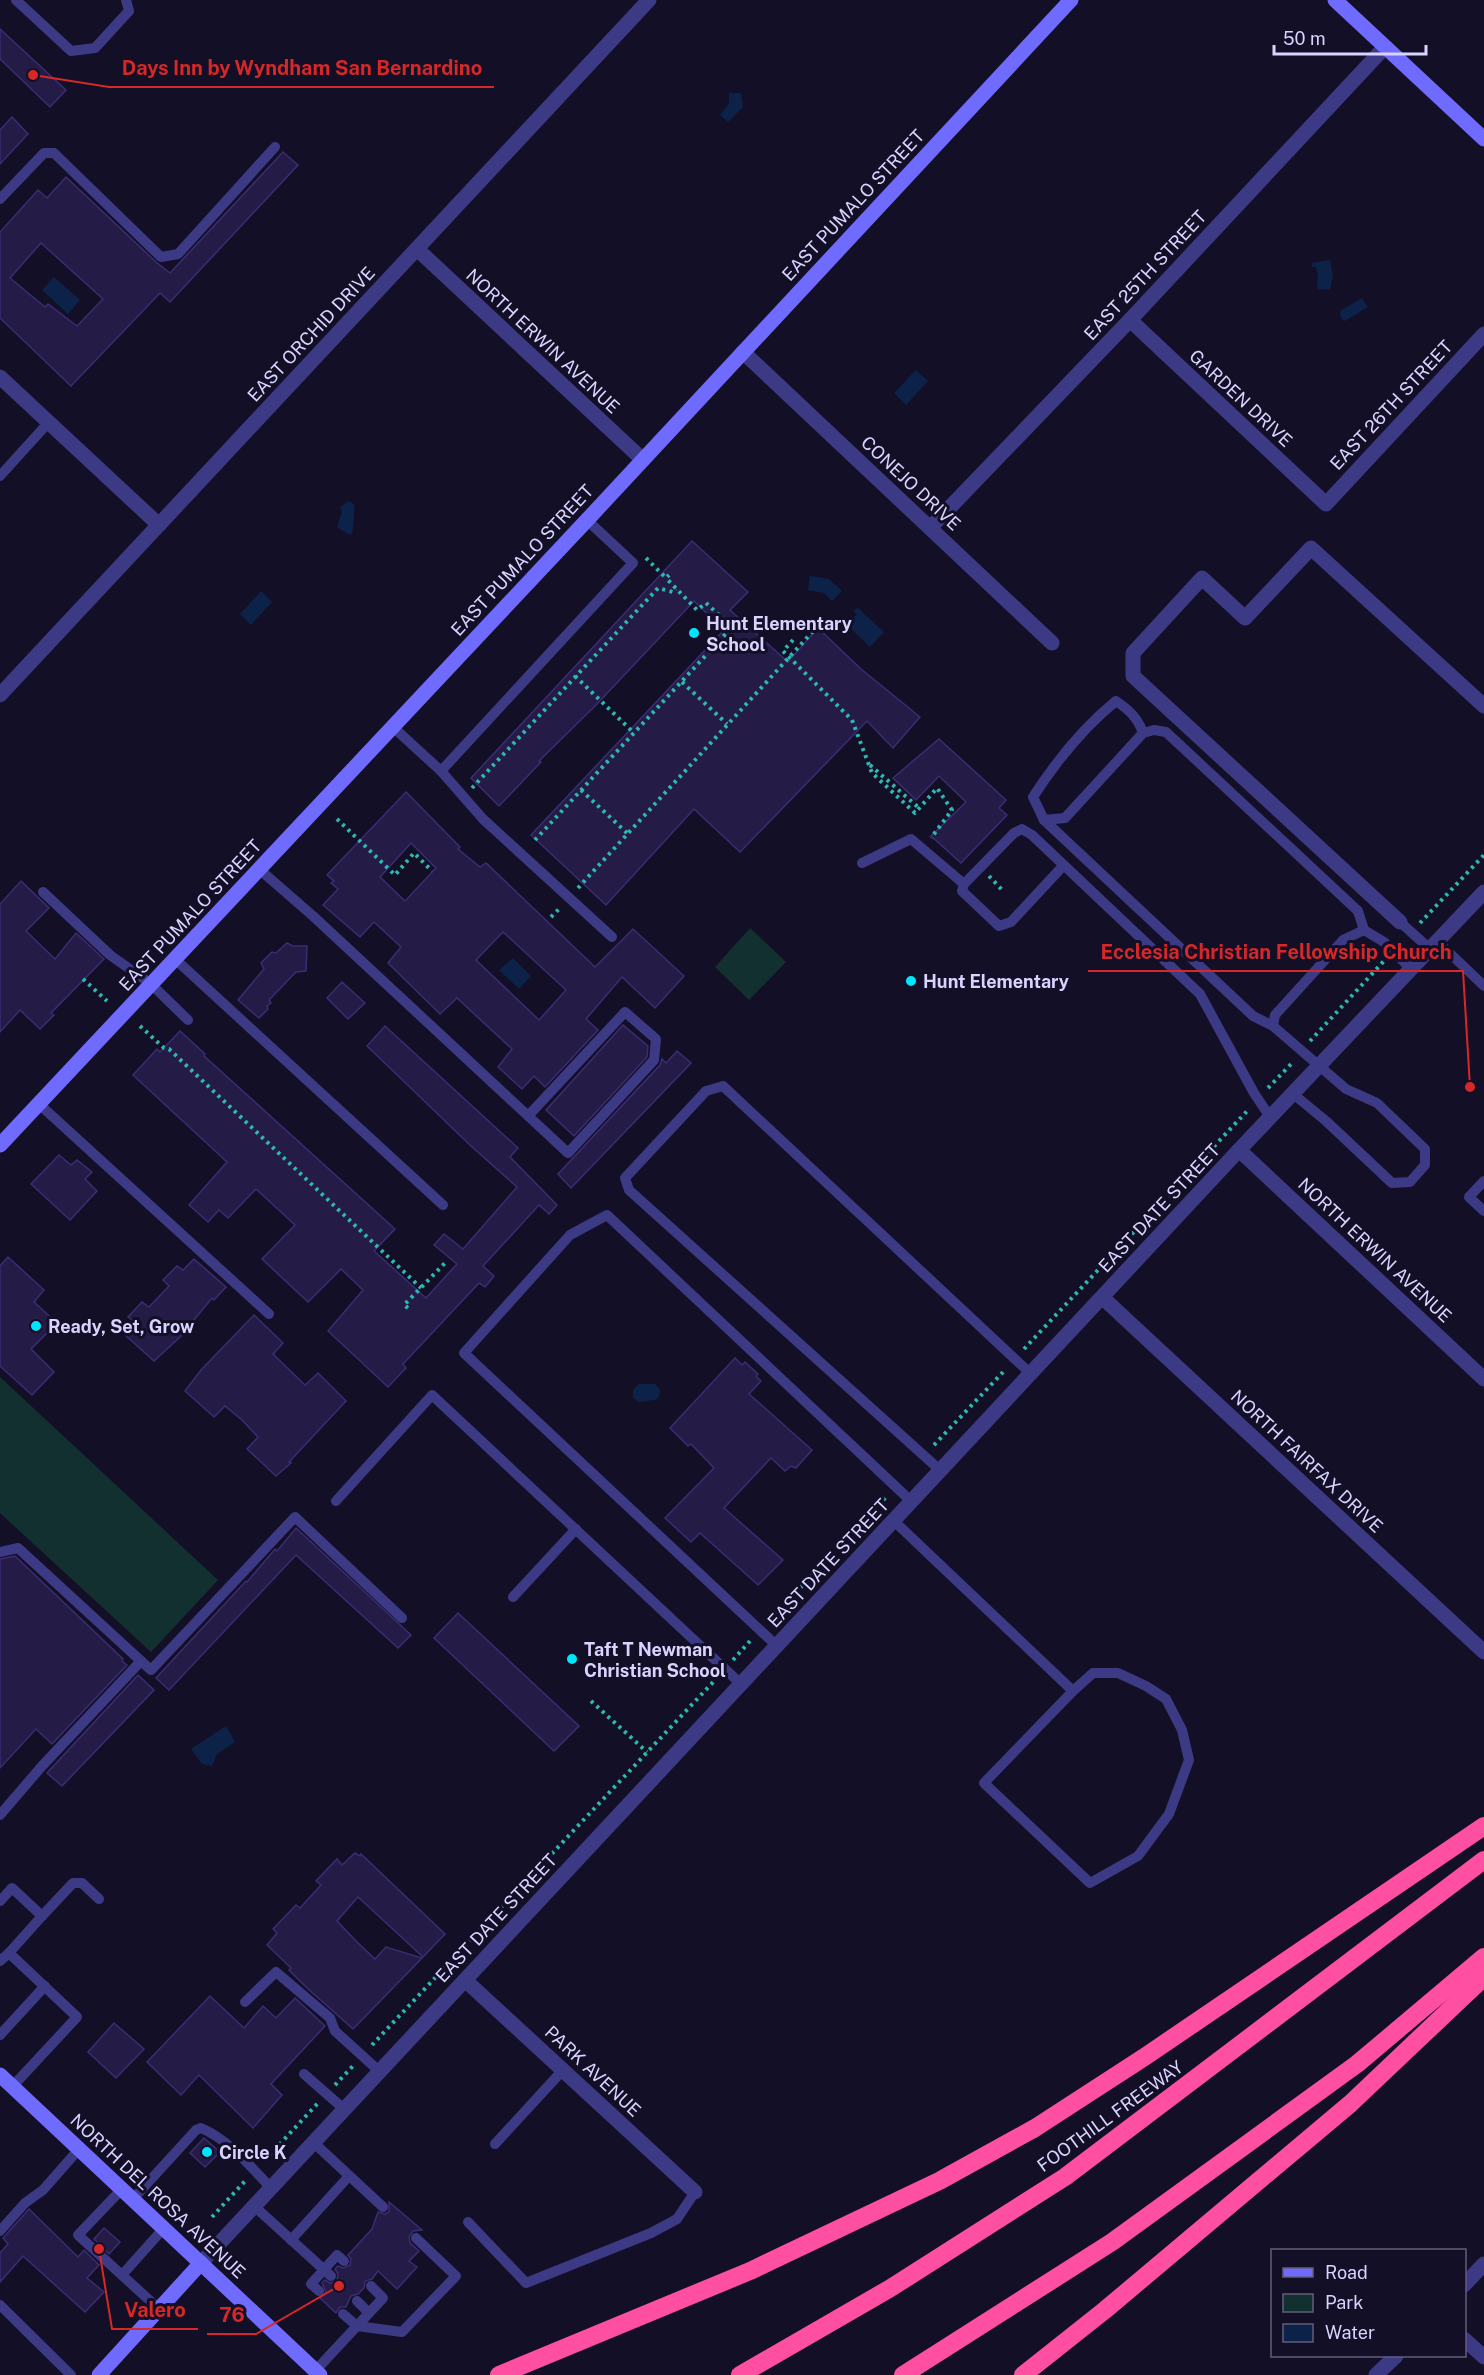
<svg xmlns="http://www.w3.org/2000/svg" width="1484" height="2375" font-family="'Public Sans',sans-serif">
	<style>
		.green { fill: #12302f }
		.water { fill: #0c2248 }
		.building { fill: #241b47; stroke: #3b2d73; stroke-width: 1.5; fill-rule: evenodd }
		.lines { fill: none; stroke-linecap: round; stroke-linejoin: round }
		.path { stroke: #2fb8b0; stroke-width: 4; stroke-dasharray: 3 4.5; stroke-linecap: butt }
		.lane { stroke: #3d3a85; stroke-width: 10 }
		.street { stroke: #3d3a85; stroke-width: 15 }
		.secondary { stroke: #6f6bff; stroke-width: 15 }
		.highway { stroke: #ff4fa3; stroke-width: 18 }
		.poi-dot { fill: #00e5ff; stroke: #130f26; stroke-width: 2 }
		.labels { text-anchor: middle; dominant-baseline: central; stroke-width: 6; stroke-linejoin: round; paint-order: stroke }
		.street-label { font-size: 18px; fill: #d9d4ff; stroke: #130f26 }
		.poi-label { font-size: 18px; font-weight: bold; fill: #d9d4ff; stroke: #130f26; text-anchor: start }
		.leader { fill: none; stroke: #d62828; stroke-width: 2 }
		.callout-dot { fill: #d62828; stroke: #130f26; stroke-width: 2 }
		.callout-label { font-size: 20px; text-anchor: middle; font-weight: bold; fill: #d62828; stroke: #130f26; stroke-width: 6; stroke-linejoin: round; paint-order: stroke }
	</style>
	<rect width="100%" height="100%" fill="#130f26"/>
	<g class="green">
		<polygon points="750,928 786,962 749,1000 715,967"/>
		<polygon points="0,1377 218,1580 151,1652 0,1513"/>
	</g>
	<g class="water">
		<polygon points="729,93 741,93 743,107 728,122 720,115 729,103"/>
		<polygon points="1330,260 1333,276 1330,290 1317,289 1318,275 1316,267 1312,267 1311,263"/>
		<polygon points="54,277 80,300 68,314 42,290"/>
		<polygon points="1362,298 1368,307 1345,321 1341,318 1340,311"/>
		<polygon points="916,370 928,381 906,405 894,393"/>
		<path d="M348,501l6,3c1,4 -1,27 -2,30h-4l-11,-7 5,-16 -2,-4z"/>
		<polygon points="810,576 829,579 842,591 832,601 824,593 808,590"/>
		<polygon points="261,591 272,602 251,625 240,614"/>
		<polygon points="858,608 884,632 870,647 847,625 857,614 853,611"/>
		<polygon points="513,958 531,976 519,989 499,970"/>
		<polygon points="639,1384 655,1384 660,1389 659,1397 655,1400 639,1402 633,1398 633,1390"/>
		<polygon points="226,1726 235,1742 217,1754 212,1766 202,1764 191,1749"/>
	</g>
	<g class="building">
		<polygon points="0,29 66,90 50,107 0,59"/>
		<polygon points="12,117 28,134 0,164 0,130"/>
		<path d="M283,152l15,13 -128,137 -10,-9 -89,93 -71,-68v-86l38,-42 9,8 19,-21 90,85 14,11zM41,243l62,56 -26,27 -29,-22 -3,3 -35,-29z"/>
		<polygon points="692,541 748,592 730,610 788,662 818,628 861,669 920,717 893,748 867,721 740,852 694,809 606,905 531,835 724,630 694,601 597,704 539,761 541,762 499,806 471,778"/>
		<polygon points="939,739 1006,800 999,808 1007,815 961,863 931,836 966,802 939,776 916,800 893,778"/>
		<path d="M406,792l54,55 -2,2 22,18 6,-4 109,104 38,-38 51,47 -29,32 -33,-31 -36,42 12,11 -53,57 -11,-11 -12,13 -24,-22 14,-18 -55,-51 -17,16 -52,-51 13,-16 -27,-25 -14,15 -37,-32 15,-16 -7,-6 3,-2 -7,-6zM411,843l25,25 -31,33 -25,-24zM503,932l63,58 -27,30 -63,-60z"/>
		<polygon points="21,881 49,908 26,931 55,959 76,933 104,959 51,1013 54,1015 40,1029 20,1010 0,1032 0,904"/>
		<polygon points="287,943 293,946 307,946 306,971 296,972 269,1000 271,1003 267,1006 268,1009 259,1018 238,1000 264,969 261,963 272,952 276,953"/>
		<polygon points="342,982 365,1003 348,1019 327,998"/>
		<polygon points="623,1025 648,1046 647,1057 574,1136 546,1110"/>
		<polygon points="385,1026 518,1148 510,1157 557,1205 549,1214 539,1205 483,1266 494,1276 485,1287 479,1283 403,1364 406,1368 388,1387 328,1331 363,1290 341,1269 308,1302 262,1259 295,1225 256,1189 228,1218 219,1210 208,1222 189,1205 227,1162 133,1075 157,1049 160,1052 180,1031 205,1054 204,1056 395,1229 374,1251 426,1298 457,1264 434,1245 444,1234 463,1249 517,1187 471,1146 367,1046"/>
		<polygon points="677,1051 691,1063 571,1188 558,1174 660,1065 662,1059 666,1063"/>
		<polygon points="59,1155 71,1165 77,1160 92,1172 85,1179 97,1191 70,1220 31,1184"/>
		<polygon points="8,1257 44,1290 34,1302 57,1323 31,1349 54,1372 32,1395 0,1366 0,1266"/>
		<polygon points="194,1259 226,1287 214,1300 212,1298 180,1337 154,1361 124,1334 136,1323 128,1317 142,1302 149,1307 169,1286 163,1280 177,1266 183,1270"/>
		<polygon points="254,1315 283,1343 273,1354 305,1385 318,1373 346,1401 289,1462 291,1463 276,1476 247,1449 258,1437 242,1420 225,1406 214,1417 185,1391 201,1370"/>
		<polygon points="735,1358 742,1365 745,1362 758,1374 756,1376 761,1381 749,1394 812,1450 796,1468 791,1466 785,1471 771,1458 724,1508 783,1560 758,1585 700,1533 691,1542 665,1518 714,1468 691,1444 688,1446 670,1428"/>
		<polygon points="296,1528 411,1635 398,1648 296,1555 169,1690 156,1678 246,1581 247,1582 275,1549 277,1551"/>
		<polygon points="15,1556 123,1659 122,1661 127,1665 52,1744 36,1729 0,1768 0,1559"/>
		<polygon points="458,1613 579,1726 554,1751 434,1638"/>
		<polygon points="138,1675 154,1690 62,1786 47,1773"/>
		<polygon points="355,1853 360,1856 361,1854 445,1934 423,1957 358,1897 337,1921 357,1942 375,1959 386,1947 422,1958 353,2029 306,1987 289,1970 291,1968 267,1945 277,1933 273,1929 296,1905 300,1908 321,1885 316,1881 337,1859 342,1865"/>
		<polygon points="210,1996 244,2028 263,2006 276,2018 295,1998 325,2026 271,2084 282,2095 253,2128 199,2075 181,2095 147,2062"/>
		<polygon points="114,2023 144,2049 116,2078 88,2052"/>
		<polygon points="204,2138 220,2152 205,2167 190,2153"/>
		<polygon points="389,2202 422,2230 413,2231 409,2237 410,2243 419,2251 409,2261 417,2267 397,2289 378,2271 372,2279 365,2281 364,2288 358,2294 351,2296 346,2307 340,2307 336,2313 320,2298 326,2292 322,2283 325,2280 330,2283 337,2281 338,2274 335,2269 338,2266 343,2268 350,2265 351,2259 348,2255 372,2229 378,2212 385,2214 389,2212"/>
		<polygon points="29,2209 78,2257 84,2250 99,2265 87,2278 104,2292 85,2312 23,2256 0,2282 0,2253 8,2244 3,2238"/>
		<polygon points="104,2228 120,2242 109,2254 94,2239"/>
	</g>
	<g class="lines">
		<g class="path">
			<polyline points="646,558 666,578 669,575"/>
			<polyline points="793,640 783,651 852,720 872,773 915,813 937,788 952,810 931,838"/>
			<polyline points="575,676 634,733"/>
			<polyline points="682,682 727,724"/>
			<polyline points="870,765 919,808"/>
			<polyline points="472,788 658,588 673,592 676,589"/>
			<polyline points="581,790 627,833"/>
			<polyline points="337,819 395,875 414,853 432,871"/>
			<polyline points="535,840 732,627 706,603 697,610 666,578"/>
			<polyline points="989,876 1003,891"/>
			<polyline points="578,888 815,629"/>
			<polyline points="551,917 561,907"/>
			<polyline points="1420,923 1484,855"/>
			<polyline points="83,979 107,1001"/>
			<polyline points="140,1026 164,1048 169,1049 421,1288"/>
			<polyline points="1310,1041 1384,961"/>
			<polyline points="1268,1088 1294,1061"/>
			<polyline points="408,1308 404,1305 446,1262"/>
			<polyline points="1024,1349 1249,1109"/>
			<polyline points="934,1445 1005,1370"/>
			<polyline points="770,1620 886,1497"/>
			<polyline points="733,1660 750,1641"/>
			<polyline points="591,1701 647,1752"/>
			<polyline points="372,2045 716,1679"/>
			<polyline points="335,2085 353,2066"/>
			<polyline points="264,2161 318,2103"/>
			<polyline points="212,2217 246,2180"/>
		</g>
		<g class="lane">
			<polyline points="16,0 71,51 95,48 129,11 126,0"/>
			<polyline points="0,199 44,153 54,153 161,257 178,254 275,147"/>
			<polyline points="0,476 49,422"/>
			<polyline points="393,727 441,771 633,563 587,520"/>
			<path d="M1143,733c-5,-15 -14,-23 -27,-32 -32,26 -61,62 -83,96l11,23 21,-2 78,-85 11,-3 12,2 192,179 6,19"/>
			<polyline points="441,771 483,819 612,937"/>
			<polyline points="1044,820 1253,1016 1273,1026"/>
			<polyline points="862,863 911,839 964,884"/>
			<polyline points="1063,866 1011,922 999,926 962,891 964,884 1014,833 1022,829 1032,835 1200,994 1254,1093 1270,1117"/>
			<polyline points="259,869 313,916 568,1153 654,1060 656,1039 625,1012 528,1116"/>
			<polyline points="43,892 110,955 151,984 188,1020"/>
			<polyline points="1400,922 1430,949"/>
			<polyline points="1437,941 1484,986"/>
			<polyline points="175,959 443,1205"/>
			<polyline points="1292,1093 1326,1121 1392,1183 1410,1182 1425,1165 1425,1149 1377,1103 1346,1089 1273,1026 1275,1015 1343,940 1364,930 1384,942 1411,969"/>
			<polyline points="39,1104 269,1314"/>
			<polyline points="1484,1181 1469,1197 1484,1211"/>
			<polyline points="941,1471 629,1190 625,1178 706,1091 723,1086 1031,1374"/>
			<polyline points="336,1501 432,1395 741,1684"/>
			<polyline points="894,1521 1073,1691 984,1783 1090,1883 1138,1856 1169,1814 1189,1760 1182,1730 1166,1699 1146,1686 1118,1673 1093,1673 1073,1691"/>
			<polyline points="0,1552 18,1548 141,1661 42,1766 0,1815"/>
			<polyline points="513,1597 576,1529"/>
			<polyline points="777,1646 464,1353 570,1235 607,1215 912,1502"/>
			<polyline points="141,1661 151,1670 295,1517 402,1618"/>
			<polyline points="0,1901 12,1888 42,1916 9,1953 77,2017 12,2087"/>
			<polyline points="42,1916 73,1883 82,1883 99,1899"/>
			<polyline points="0,1961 9,1953"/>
			<polyline points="245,2002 276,1972 330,2018 335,2031 379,2071"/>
			<polyline points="0,2035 45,1986"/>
			<polyline points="304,2074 344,2109"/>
			<polyline points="313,2142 383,2207"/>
			<polyline points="495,2144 563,2070"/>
			<polyline points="122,2189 78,2235 159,2309"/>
			<path d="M133,2199l63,-69 5,-2c28,12 49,38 70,60"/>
			<polyline points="254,2206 331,2276"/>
			<polyline points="468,2222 526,2283 651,2233 677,2219 695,2192"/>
			<polyline points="0,2231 25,2203 43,2190 79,2149"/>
			<polyline points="291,2240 349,2176"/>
			<polyline points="122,2275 164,2228"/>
			<polyline points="319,2291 311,2284 337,2255 344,2261"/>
			<polyline points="357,2301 369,2313"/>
			<polyline points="0,2305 71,2375"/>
			<polyline points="343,2314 357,2326 402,2332 456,2276 416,2238"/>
			<polyline points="316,2370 383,2298 371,2286"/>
		</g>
		<g class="street">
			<polyline points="417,249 643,460"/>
			<polyline points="1130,320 1326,504 1484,334"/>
			<polyline points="743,352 1052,643"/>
			<polyline points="0,377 159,525"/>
			<polyline points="930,528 1130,320 1385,47"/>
			<polyline points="0,695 649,0"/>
			<polyline points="1400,922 1133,676 1133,653 1202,578 1245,618 1311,548 1484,706"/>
			<polyline points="1239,1150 1484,1379"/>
			<polyline points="1103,1298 1484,1652"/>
			<polyline points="465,1980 695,2192"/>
			<polyline points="201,2263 1239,1150 1484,892"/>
			<polyline points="1464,2285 1484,2264"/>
			<polyline points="1464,2339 1484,2357"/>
			<polyline points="1376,2375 1396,2356"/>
		</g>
		<g class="secondary">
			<polyline points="1335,0 1484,139"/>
			<polyline points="0,1145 587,520 1071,0"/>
			<polyline points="0,2075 320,2375"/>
			<polyline points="99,2375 201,2263"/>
		</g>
		<g class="highway">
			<polyline points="499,2375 750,2271 941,2180 1035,2128 1146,2056 1484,1826"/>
			<polyline points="740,2375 889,2289 1065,2177 1484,1860"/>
			<polyline points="903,2375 1112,2242 1357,2064 1484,1957"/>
			<polyline points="1023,2375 1105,2310 1350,2104 1484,1977"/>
		</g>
	</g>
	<g class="poi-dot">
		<circle cx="694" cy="633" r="6"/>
		<circle cx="911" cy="981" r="6"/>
		<circle cx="36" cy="1326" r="6"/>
		<circle cx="572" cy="1659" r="6"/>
		<circle cx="207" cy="2152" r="6"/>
	</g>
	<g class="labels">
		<g class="street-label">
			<text transform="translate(853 205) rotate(-47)">EAST PUMALO STREET</text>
			<text transform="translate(1145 275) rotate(-47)">EAST 25TH STREET</text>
			<text transform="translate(311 334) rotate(-47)">EAST ORCHID DRIVE</text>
			<text transform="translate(543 341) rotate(43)">NORTH ERWIN AVENUE</text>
			<text transform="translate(1241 398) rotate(43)">GARDEN DRIVE</text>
			<text transform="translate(1391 405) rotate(-47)">EAST 26TH STREET</text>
			<text transform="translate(911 483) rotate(43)">CONEJO DRIVE</text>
			<text transform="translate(522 560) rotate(-47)">EAST PUMALO STREET</text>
			<text transform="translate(190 915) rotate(-47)">EAST PUMALO STREET</text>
			<text transform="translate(1159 1208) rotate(-47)">EAST DATE STREET</text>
			<text transform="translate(1375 1250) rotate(43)">NORTH ERWIN AVENUE</text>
			<text transform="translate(1307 1461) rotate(43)">NORTH FAIRFAX DRIVE</text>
			<text transform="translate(828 1563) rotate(-47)">EAST DATE STREET</text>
			<text transform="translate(496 1918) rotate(-47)">EAST DATE STREET</text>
			<text transform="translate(593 2071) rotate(43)">PARK AVENUE</text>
			<text transform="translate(1110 2116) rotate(-36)">FOOTHILL FREEWAY</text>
			<text transform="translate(158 2196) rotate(43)">NORTH DEL ROSA AVENUE</text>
		</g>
		<g class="poi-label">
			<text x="706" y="623">Hunt Elementary<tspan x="706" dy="21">School</tspan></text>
			<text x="923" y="981">Hunt Elementary</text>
			<text x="48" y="1326">Ready, Set, Grow</text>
			<text x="584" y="1649">Taft T Newman<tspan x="584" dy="21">Christian School</tspan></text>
			<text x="219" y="2152">Circle K</text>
		</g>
	</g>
	<path class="leader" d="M33 75L109 87H494M1470 1087L1463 971H1088M99 2249L112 2329H198M339 2286L256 2334H207"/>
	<g class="callout-dot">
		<circle cx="33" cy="75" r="6"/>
		<circle cx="1470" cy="1087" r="6"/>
		<circle cx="99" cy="2249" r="6"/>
		<circle cx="339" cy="2286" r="6"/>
	</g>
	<g class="callout-label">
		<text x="302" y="75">Days Inn by Wyndham San Bernardino</text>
		<text x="1276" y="959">Ecclesia Christian Fellowship Church</text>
		<text x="155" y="2317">Valero</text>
		<text x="232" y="2322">76</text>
	</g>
	<rect x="1271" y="2249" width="195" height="108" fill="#130f26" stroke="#625e7d" stroke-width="1.5"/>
	<rect x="1283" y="2268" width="30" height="9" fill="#6f6bff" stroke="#625e7d" stroke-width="1.5"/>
	<text x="1325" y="2279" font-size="18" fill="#d9d4ff">Road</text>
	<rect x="1283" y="2294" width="30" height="18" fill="#12302f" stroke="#625e7d" stroke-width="1.5"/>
	<text x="1325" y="2309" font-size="18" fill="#d9d4ff">Park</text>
	<rect x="1283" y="2324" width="30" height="18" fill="#0c2248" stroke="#625e7d" stroke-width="1.5"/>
	<text x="1325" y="2339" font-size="18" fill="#d9d4ff">Water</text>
	<path d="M1274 45v9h152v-9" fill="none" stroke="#d9d4ff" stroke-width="3"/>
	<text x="1283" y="45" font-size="18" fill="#d9d4ff" stroke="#130f26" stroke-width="4.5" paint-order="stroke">50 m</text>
</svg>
